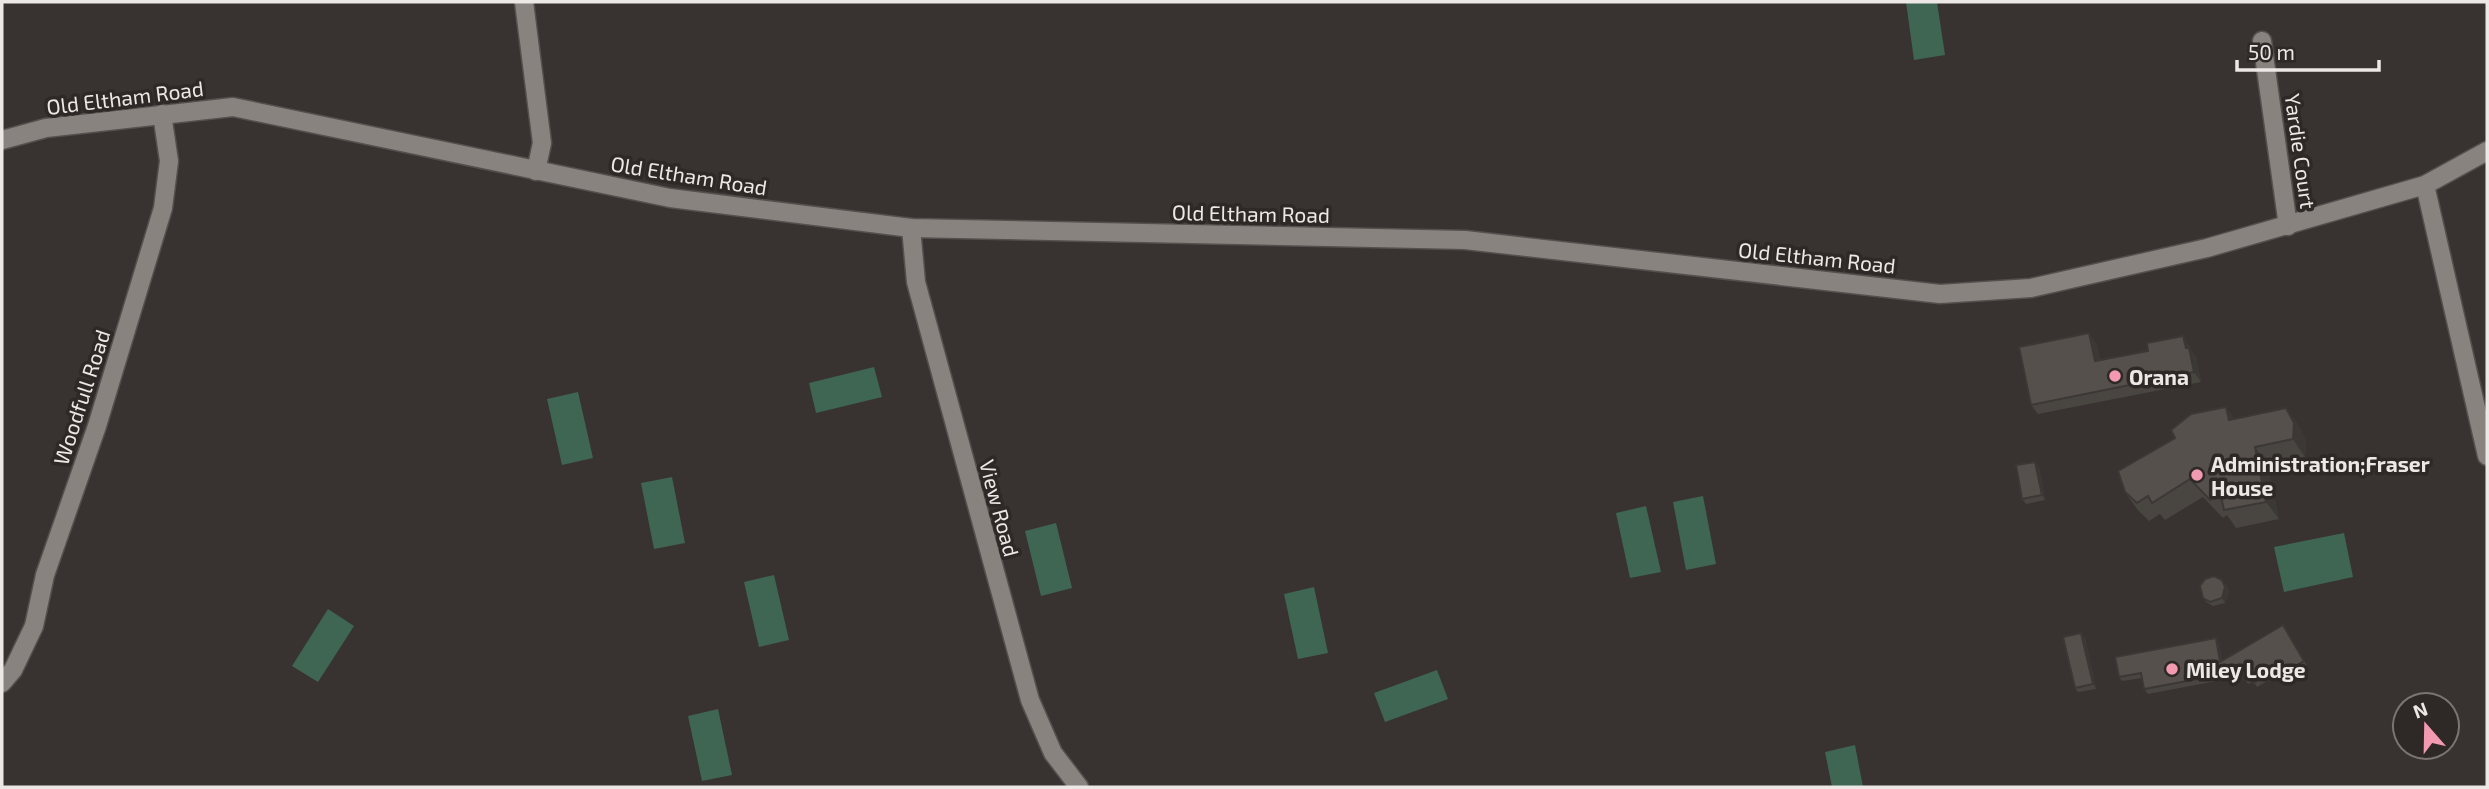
<svg xmlns="http://www.w3.org/2000/svg" width="2489" height="789" font-family="'Exo 2',sans-serif">
	<style>
		.green { fill: #3f6553 }
		.lines { fill: none; stroke-linecap: round; stroke-linejoin: round }
		.minor-casing { stroke: #54504e; stroke-width: 21 }
		.minor { stroke: #89837f; stroke-width: 18 }
		.wall { fill: #494541 }
		.shaded-wall { fill: #3c3835 }
		.building { fill: #55504c; stroke: #3c3835; stroke-width: 2 }
		.poi-dot { fill: #f29ab0; stroke: #2e2926; stroke-width: 2.5 }
		.labels { text-anchor: middle; dominant-baseline: central; stroke-width: 7; stroke-linejoin: round; paint-order: stroke }
		.street-label { font-size: 21px; fill: #ebe8e6; stroke: #2e2926 }
		.poi-label { font-size: 21px; font-weight: bold; fill: #ebe8e6; stroke: #2e2926; text-anchor: start }
	</style>
	<rect width="100%" height="100%" fill="#383330"/>
	<g class="green">
		<polygon points="1906,2 1937,2 1945,55 1914,60"/>
		<polygon points="874,367 882,397 816,413 809,383"/>
		<polygon points="578,392 593,458 562,465 547,399"/>
		<polygon points="672,477 685,543 654,549 641,483"/>
		<polygon points="1703,496 1716,564 1686,570 1673,502"/>
		<polygon points="1646,506 1661,572 1630,578 1616,513"/>
		<polygon points="1056,523 1072,588 1041,596 1025,531"/>
		<polygon points="2344,533 2353,577 2284,592 2274,547"/>
		<polygon points="774,575 789,640 759,647 744,582"/>
		<polygon points="1314,587 1328,653 1298,659 1284,594"/>
		<polygon points="328,609 354,626 318,682 292,666"/>
		<polygon points="1437,670 1448,699 1385,722 1374,693"/>
		<polygon points="718,709 732,775 702,781 688,716"/>
		<polygon points="1855,745 1863,787 1832,787 1825,752"/>
	</g>
	<g class="lines">
		<g class="minor-casing">
			<g id="minor">
				<polyline points="524,2 542,143 536,171"/>
				<polyline points="2262,41 2288,226"/>
				<polyline points="2,140 46,128 233,107 670,198 911,228 1465,240 1940,294 2031,288 2207,248 2425,185 2487,151"/>
				<polyline points="2425,185 2487,456"/>
				<polyline points="911,228 916,282 1030,700 1053,753 1079,787"/>
				<polyline points="2,683 13,670 34,626 45,575 97,426 163,208 169,161 162,114"/>
			</g>
		</g>
		<use href="#minor" class="minor"/>
	</g>
	<g class="wall">
		<polygon points="2096,343 2100,360 2189,345 2191,350 2196,357 2201,382 2038,414 2031,405"/>
		<polygon points="2286,408 2299,426 2306,441 2305,457 2267,465 2279,519 2236,528 2227,515 2223,518 2203,497 2165,520 2160,514 2149,521 2137,509 2125,492 2234,419"/>
		<polygon points="2039,467 2045,500 2026,504 2022,499"/>
		<polygon points="2225,584 2229,592 2225,603 2213,606 2206,602 2203,598"/>
		<polygon points="2283,625 2307,666 2282,681 2278,675 2257,687 2253,681 2248,684 2243,676 2148,694 2144,689 2142,678 2122,681 2119,677 2219,643 2222,660"/>
		<polygon points="2085,638 2096,689 2078,692 2075,688"/>
	</g>
	<g class="shaded-wall">
		<polygon points="2089,333 2096,343 2102,370 2095,361"/>
		<polygon points="2183,336 2196,357 2201,382 2194,372"/>
		<polygon points="2226,407 2239,425 2229,420"/>
		<polygon points="2286,408 2299,426 2306,441 2305,457 2293,439"/>
		<polygon points="2255,447 2267,465 2279,519 2266,502"/>
		<polygon points="2035,462 2039,467 2045,500 2042,495"/>
		<polygon points="2222,580 2229,592 2225,603 2222,598"/>
		<polygon points="2081,633 2085,638 2096,689 2093,684"/>
		<polygon points="2216,638 2219,643 2224,666 2220,662"/>
	</g>
	<g class="building">
		<polygon points="2089,333 2095,361 2148,351 2147,343 2183,336 2186,348 2189,348 2194,372 2031,405 2019,347"/>
		<polygon points="2226,407 2229,420 2286,408 2294,423 2293,439 2255,447 2266,502 2224,510 2220,492 2210,500 2190,479 2152,503 2148,496 2137,503 2125,492 2118,471 2175,438 2171,430 2191,414"/>
		<polygon points="2035,462 2042,495 2022,499 2016,465"/>
		<polygon points="2214,576 2222,580 2225,587 2222,598 2210,602 2203,598 2200,586 2205,579"/>
		<polygon points="2283,625 2304,661 2279,676 2275,670 2253,683 2250,676 2245,679 2240,671 2144,689 2141,673 2119,677 2115,657 2216,638 2220,662"/>
		<polygon points="2081,633 2093,684 2075,688 2063,637"/>
	</g>
	<g class="poi-dot">
		<circle cx="2115" cy="376" r="7"/>
		<circle cx="2197" cy="475" r="7"/>
		<circle cx="2172" cy="669" r="7"/>
	</g>
	<g class="labels">
		<g class="street-label">
			<text transform="translate(125 97) rotate(-7)">Old Eltham Road</text>
			<text transform="translate(2301 151) rotate(82)">Yardie Court</text>
			<text transform="translate(689 175) rotate(9)">Old Eltham Road</text>
			<text transform="translate(1251 213) rotate(1)">Old Eltham Road</text>
			<text transform="translate(1817 257) rotate(6)">Old Eltham Road</text>
			<text transform="translate(81 397) rotate(-72)">Woodfull Road</text>
			<text transform="translate(1000 508) rotate(75)">View Road</text>
		</g>
		<g class="poi-label">
			<text x="2129" y="376">Orana</text>
			<text x="2211" y="463">Administration;Fraser<tspan x="2211" dy="24">House</tspan></text>
			<text x="2186" y="669">Miley Lodge</text>
		</g>
	</g>
	<rect width="2489" height="789" fill="none" stroke="#ebe8e6" stroke-width="7"/>
	<g transform="translate(2426 726) rotate(340)"><circle r="33" fill="#2e2926" stroke="#7a7573" stroke-width="2"/>
	<path d="M0-5L12 26L0 18L-12 26Z" fill="#f29ab0"/>
	<text y="-10" font-size="19" font-weight="bold" text-anchor="middle" fill="#ebe8e6">N</text>
	</g>
	<path d="M2237 60v10h142v-10" fill="none" stroke="#ebe8e6" stroke-width="3.5"/>
	<text x="2248" y="60" font-size="21" fill="#ebe8e6" stroke="#2e2926" stroke-width="5" paint-order="stroke">50 m</text>
</svg>
